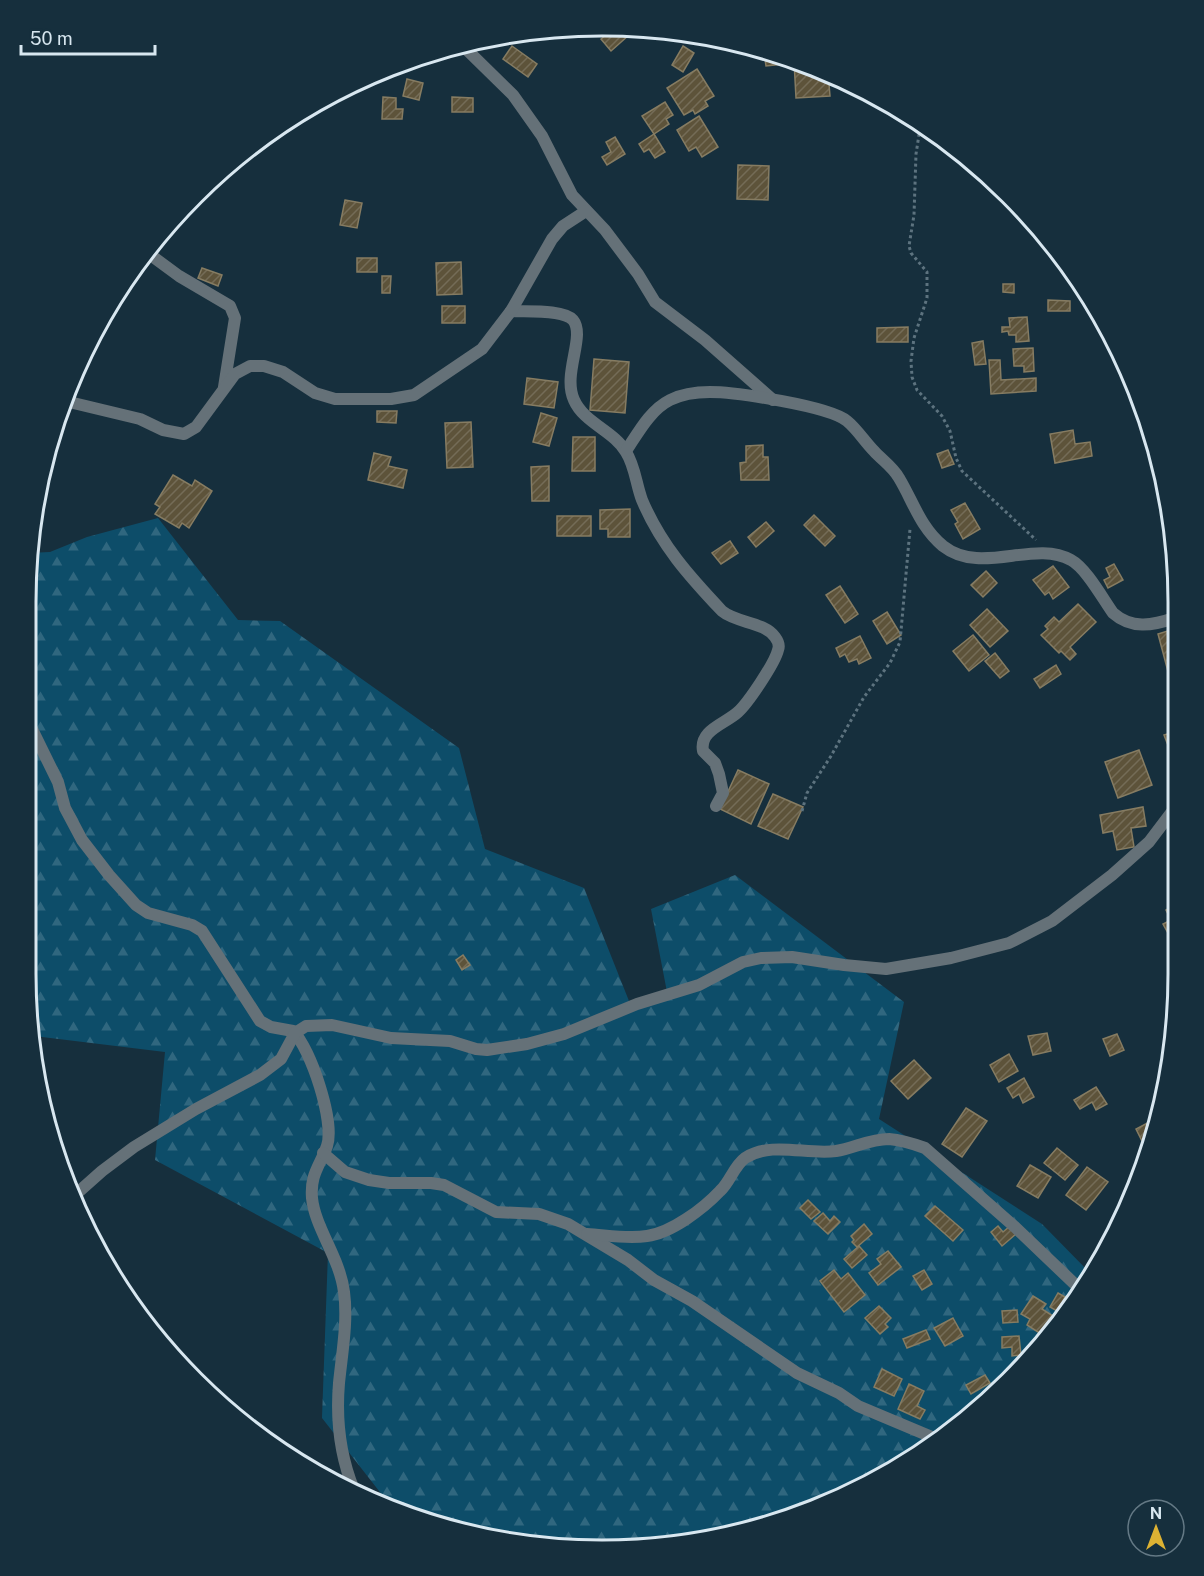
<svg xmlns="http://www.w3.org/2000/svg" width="1204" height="1576" font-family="'Public Sans',sans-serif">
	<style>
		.forest { fill: url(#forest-firs) }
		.building { fill: url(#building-hatch); stroke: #867c62; stroke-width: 1.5 }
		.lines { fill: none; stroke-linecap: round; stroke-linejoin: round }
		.path { stroke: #5d737f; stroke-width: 3; stroke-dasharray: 3 3; stroke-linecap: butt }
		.minor { stroke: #657178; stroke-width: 12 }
		.rim { fill: none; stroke: #d8e7f0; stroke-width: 3 }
	</style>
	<defs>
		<pattern id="forest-firs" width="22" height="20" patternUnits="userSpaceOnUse" patternTransform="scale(1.5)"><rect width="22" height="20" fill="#0d4d69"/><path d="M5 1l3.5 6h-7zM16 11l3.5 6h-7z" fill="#30677f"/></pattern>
		<pattern id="building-hatch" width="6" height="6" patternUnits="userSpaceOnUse" patternTransform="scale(1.5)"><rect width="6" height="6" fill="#5d533a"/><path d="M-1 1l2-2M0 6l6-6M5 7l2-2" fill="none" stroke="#746c57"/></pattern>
	</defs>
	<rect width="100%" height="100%" fill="#162f3d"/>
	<polygon class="forest" points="158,518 238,620 280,621 459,748 485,849 584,888 629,1001 667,992 651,909 735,875 904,1002 879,1119 1042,1224 1091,1274 1082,1294 1010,1381 922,1454 787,1520 639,1549 453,1531 390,1505 322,1418 328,1253 155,1160 165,1052 34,1036 26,974 27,565 29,553 50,552 87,537"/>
	<g class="building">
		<polygon points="616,27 622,27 629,35 611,51 601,39"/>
		<polygon points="512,46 537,64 528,77 503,59"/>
		<polygon points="683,46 694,53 683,72 672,65"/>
		<polygon points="764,52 783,57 784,64 766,66"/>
		<polygon points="794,61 828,72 830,96 796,98"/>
		<polygon points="697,69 714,96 705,101 708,106 695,114 693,110 684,115 667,88"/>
		<polygon points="407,79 423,83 419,100 403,96"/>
		<polygon points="383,97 396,98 396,109 403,109 402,119 382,119"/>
		<polygon points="452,97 473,98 473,112 452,112"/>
		<polygon points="665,102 673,115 666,119 669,124 654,134 642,116"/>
		<polygon points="699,116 718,147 702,157 696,147 689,151 677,130"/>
		<polygon points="654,134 665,152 655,158 649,149 644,152 639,144"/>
		<polygon points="615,137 625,154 607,165 602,157 611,152 606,142"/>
		<polygon points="738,165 769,166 768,200 737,199"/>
		<polygon points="345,200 362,203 357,228 340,225"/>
		<rect x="357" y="258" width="20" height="14"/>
		<polygon points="461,262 462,294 437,295 436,263"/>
		<polygon points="202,268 222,275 218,286 198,278"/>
		<polygon points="382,276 391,276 390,293 382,293"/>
		<polygon points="1003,284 1014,284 1014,293 1003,292"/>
		<polygon points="1048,300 1070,301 1070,311 1048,311"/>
		<rect x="442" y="306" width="23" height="17"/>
		<polygon points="1027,317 1029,341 1016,342 1016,335 1009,335 1008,331 1002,332 1002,327 1010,327 1009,318"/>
		<polygon points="100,322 87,361 81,358 85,347"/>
		<polygon points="908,327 908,342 877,342 877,328"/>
		<polygon points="983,341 986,364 975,365 972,343"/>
		<polygon points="1033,348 1034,371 1024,372 1024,366 1014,366 1013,349"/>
		<polygon points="594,359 629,362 625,413 590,410"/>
		<polygon points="989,360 1000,360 1001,380 1036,378 1036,391 991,394"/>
		<polygon points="527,378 558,382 554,408 524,404"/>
		<polygon points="377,411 397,411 396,423 377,422"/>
		<polygon points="541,413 557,418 549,446 533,442"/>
		<polygon points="471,422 473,467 447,468 445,423"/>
		<polygon points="1073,430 1075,444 1090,442 1092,456 1055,463 1050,434"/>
		<polygon points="573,437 595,437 595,471 572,471"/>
		<polygon points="763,445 763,457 768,457 769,480 741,480 740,463 746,462 746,446"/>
		<polygon points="948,450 954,464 942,468 937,454"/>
		<polygon points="374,453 391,457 388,466 407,470 403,488 368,480"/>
		<polygon points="549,466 549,501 532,501 531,467"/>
		<polygon points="173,475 192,486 195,480 212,491 189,528 182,523 179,528 155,514 160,507 155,504"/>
		<polygon points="965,503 980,529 963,539 955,524 958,522 951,510"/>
		<polygon points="630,509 630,537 608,537 608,529 600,529 600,510"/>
		<polygon points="814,515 835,536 825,546 804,525"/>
		<rect x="557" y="516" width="34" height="20"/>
		<polygon points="766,522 774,531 756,547 748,537"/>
		<polygon points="730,541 738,553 721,564 712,553"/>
		<polygon points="1114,564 1123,580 1108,588 1104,580 1110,577 1106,568"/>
		<polygon points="1053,566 1069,587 1053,599 1049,592 1045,595 1033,580"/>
		<polygon points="986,571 997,583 983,597 971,585"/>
		<polygon points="840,586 858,614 845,623 826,595"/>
		<polygon points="1078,604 1096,622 1070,647 1076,654 1070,660 1061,651 1059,653 1041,635 1048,629 1045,626 1054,617 1059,622"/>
		<polygon points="987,609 1008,631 990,647 970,625"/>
		<polygon points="887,612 901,635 887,644 873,621"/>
		<polygon points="1174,629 1174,678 1170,679 1158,634"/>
		<polygon points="973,635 989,655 969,671 953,651"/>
		<polygon points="860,636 871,658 859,664 857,659 849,662 845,654 840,657 836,648"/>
		<polygon points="995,653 1009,671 1000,678 985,661"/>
		<polygon points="1056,665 1061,674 1040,688 1034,679"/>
		<polygon points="1174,732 1174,758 1173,758 1164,735"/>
		<polygon points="1139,750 1152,785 1118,798 1105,762"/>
		<polygon points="738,770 769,784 751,824 720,809"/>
		<polygon points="773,794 803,807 788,839 758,826"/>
		<polygon points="1143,807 1146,826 1131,828 1134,847 1117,850 1113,831 1103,833 1100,815"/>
		<polygon points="1174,895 1174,942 1173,942 1163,924 1171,920 1166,910 1173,906 1169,898"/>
		<polygon points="463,955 470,965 462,970 456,960"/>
		<polygon points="1047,1033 1051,1051 1033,1055 1028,1036"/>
		<polygon points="1117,1034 1124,1050 1110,1056 1103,1039"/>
		<polygon points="1009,1054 1018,1071 999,1082 990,1065"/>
		<polygon points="914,1060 931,1078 908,1099 891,1081"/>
		<polygon points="1024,1078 1034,1097 1023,1103 1019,1094 1013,1098 1007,1088"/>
		<polygon points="1096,1087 1107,1104 1096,1110 1092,1102 1080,1109 1074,1100"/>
		<polygon points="966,1108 987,1121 962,1157 942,1144"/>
		<polygon points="1157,1118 1149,1155 1136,1129"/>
		<polygon points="1057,1148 1078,1165 1065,1180 1044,1163"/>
		<polygon points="1030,1165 1051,1177 1038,1198 1017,1186"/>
		<polygon points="1087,1167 1108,1182 1086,1210 1066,1195"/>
		<polygon points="808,1200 820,1212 811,1219 800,1208"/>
		<polygon points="935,1206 963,1230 953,1241 925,1216"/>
		<polygon points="823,1213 830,1221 834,1216 840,1222 828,1234 814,1221"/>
		<polygon points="864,1224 872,1234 857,1247 852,1242 854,1240 851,1236"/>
		<polygon points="998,1226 1003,1232 1010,1226 1016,1234 1002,1246 991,1232"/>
		<polygon points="859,1246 867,1255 852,1268 844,1259"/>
		<polygon points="888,1251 901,1267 878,1285 869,1273 881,1264 877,1259"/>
		<polygon points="834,1270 841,1279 848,1273 865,1295 844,1312 820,1281"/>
		<polygon points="924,1270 932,1284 922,1290 913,1276"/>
		<polygon points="1058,1293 1065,1297 1057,1311 1050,1307"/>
		<polygon points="1033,1296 1046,1304 1042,1309 1053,1316 1041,1334 1027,1325 1030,1319 1021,1314"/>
		<polygon points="879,1306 891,1318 885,1324 888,1327 880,1334 865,1318"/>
		<polygon points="1017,1310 1018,1322 1003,1323 1002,1311"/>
		<polygon points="953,1318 963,1336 945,1346 934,1328"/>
		<polygon points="926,1330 930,1339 907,1348 903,1339"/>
		<polygon points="1019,1336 1021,1355 1012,1356 1012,1347 1002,1348 1002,1337"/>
		<polygon points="882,1369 902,1379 894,1396 874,1387"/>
		<polygon points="985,1375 990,1383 971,1394 966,1385"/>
		<polygon points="909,1384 924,1391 917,1406 925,1410 920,1419 898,1409"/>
	</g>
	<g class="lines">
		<g class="path">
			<polyline points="921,122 916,154 914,215 909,246 911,253 927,272 927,298 914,338 911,361 912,377 917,390 942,416 950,431 956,458 962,471 1036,540"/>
			<polyline points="802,811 807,793 831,756 864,697 890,663 900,642 910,529"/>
		</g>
		<g class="minor">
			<polyline points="462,45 513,95 542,136 572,195 605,230 638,274 655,302 705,340 773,400"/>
			<polyline points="145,251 179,276 230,306 235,318 224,387"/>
			<path d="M511,311c15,1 52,-2 62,9 13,16 -11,54 1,80 10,23 40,31 52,52 9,14 10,32 16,48 19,45 47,76 80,111 14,12 43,11 53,26 3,4 5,8 3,13 -3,13 -30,53 -40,62 -13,12 -39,18 -35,39l12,12 4,11 4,19 -7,13"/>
			<polyline points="65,401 140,419 163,430 184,434 196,427 235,374 250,366 264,366 283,372 315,393 335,399 391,399 414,395 482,349 511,311 552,239 563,226 586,211"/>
			<path d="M626,451c12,-18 24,-41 44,-51 12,-6 27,-8 40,-8 25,0 119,14 137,29 10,8 18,21 27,30 8,9 19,16 25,27 14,23 21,49 44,68 38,30 91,-7 128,14 15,8 32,39 42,53 18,16 39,13 61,5"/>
			<path d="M26,717l32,65 7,26 17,32 27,35 27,30 12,8 44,12 10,6 58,90 11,6 22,4c18,18 42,91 34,115 -7,20 -17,28 -15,52 3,30 28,60 32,94 4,29 -2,61 -5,91 -3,36 1,73 15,107"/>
			<polyline points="323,1153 345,1172 369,1180 389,1183 431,1183 444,1185 496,1212 539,1214 568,1224 628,1260 654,1280 692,1301 797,1373 839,1393 858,1406 939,1440"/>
			<polyline points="75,1195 102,1171 134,1147 196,1109 260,1075 281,1059 295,1033 306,1026 332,1025 391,1038 450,1041 476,1049 487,1050 527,1044 564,1034 637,1004 699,985 743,962 761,958 792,957 844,965 886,969 951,958 1009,943 1052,921 1112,875 1149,842 1174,809"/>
			<path d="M587,1234c19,1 40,5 60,2 24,-3 56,-27 73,-45 10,-9 14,-25 25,-33 27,-17 61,-3 91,-7 18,-3 34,-12 53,-12 12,1 25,5 36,9l90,79 68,65"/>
		</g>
	</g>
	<path d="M0 0H1204V1576H0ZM602 36H602A566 566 0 0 1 1168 602V974A566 566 0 0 1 602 1540H602A566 566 0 0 1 36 974V602A566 566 0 0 1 602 36Z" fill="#162f3d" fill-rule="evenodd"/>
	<path class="rim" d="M602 36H602A566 566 0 0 1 1168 602V974A566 566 0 0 1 602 1540H602A566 566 0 0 1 36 974V602A566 566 0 0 1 602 36Z"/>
	<g transform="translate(1156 1528)"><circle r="28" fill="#162f3d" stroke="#647985" stroke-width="1.5"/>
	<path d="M0-4.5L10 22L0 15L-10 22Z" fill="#ddb233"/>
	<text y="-9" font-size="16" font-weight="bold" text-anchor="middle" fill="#d8e7f0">N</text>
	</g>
	<path d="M21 45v9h134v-9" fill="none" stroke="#d8e7f0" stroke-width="3"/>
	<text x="30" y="45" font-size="18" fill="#d8e7f0" stroke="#162f3d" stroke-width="4.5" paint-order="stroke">50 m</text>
</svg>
